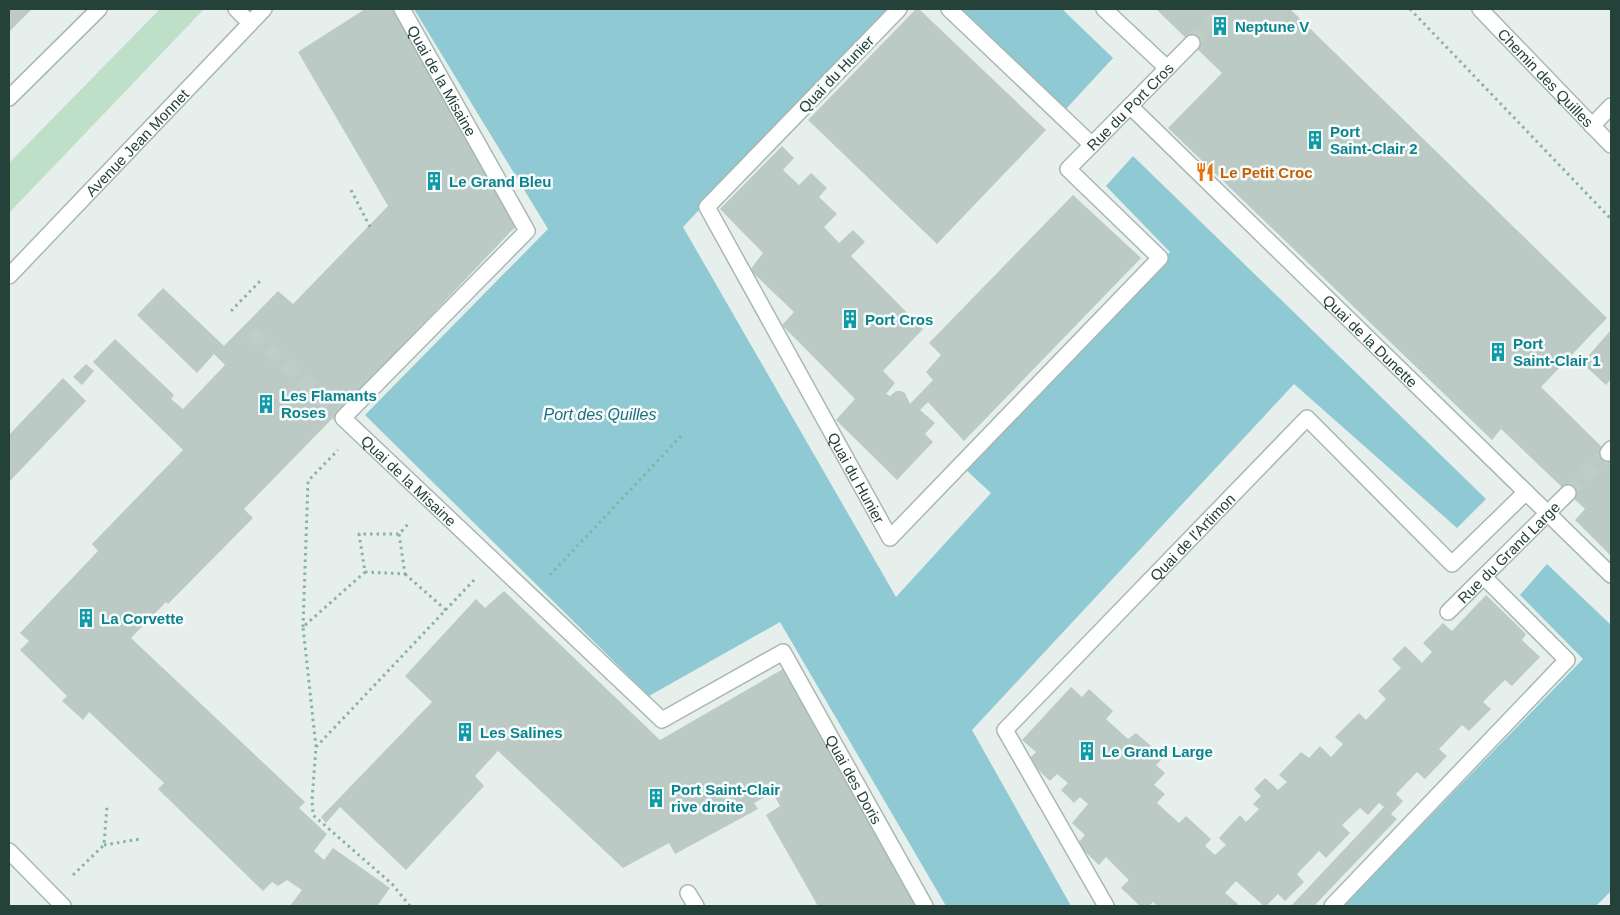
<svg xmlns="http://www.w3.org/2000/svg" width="1620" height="915" font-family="Helvetica,sans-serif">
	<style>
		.green { fill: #bfe0c8 }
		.water { fill: #8ec9d4 }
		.building { fill: #bbcac4 }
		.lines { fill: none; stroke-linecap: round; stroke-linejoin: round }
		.minor-tunnel { stroke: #bfccc8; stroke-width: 15; stroke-dasharray: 15 8; stroke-linecap: butt }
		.minor-casing { stroke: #a8b8b2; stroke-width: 18 }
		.path { stroke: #86b3a5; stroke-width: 3; stroke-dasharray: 2.5 4; stroke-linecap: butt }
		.minor { stroke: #fff; stroke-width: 15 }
		.labels { text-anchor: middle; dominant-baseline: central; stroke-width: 5; stroke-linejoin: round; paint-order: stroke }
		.culture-label { font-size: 15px; font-weight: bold; fill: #0d838f; stroke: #f7fbf9; text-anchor: start }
		.street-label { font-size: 15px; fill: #24423a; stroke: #f7fbf9 }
		.food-label { font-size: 15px; font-weight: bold; fill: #c56008; stroke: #f7fbf9; text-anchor: start }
		.water-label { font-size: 16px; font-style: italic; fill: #1c6f80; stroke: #f7fbf9 }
	</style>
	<rect width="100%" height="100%" fill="#e6efeb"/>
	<polygon class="green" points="160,9 204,9 9,213 9,163"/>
	<g class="water">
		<polygon points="414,9 887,9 683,227 896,597 991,493 964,468 1170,252 1106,186 1133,156 1486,499 1457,528 1294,384 972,730 1071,906 946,906 780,622 649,696 365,415 548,229"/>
		<polygon points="961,9 1062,9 1113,58 1065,110"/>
		<polygon points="1547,564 1611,625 1611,891 1596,906 1343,906 1583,659 1520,595"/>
	</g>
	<g class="building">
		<polygon points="9,9 32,9 9,32"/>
		<polygon points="365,9 395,9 518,224 368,382 244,509 253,518 168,604 166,602 131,638 305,802 299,808 327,834 314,851 324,860 333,848 390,888 377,906 290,906 302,890 287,880 278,886 272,882 263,891 158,789 164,783 89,712 83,720 62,701 67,696 20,650 29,641 20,633 98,551 92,544 183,450 93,362 115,339 174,395 171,399 183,409 225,365 214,354 197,373 137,315 163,288 224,346 278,291 293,304 388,206 298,52"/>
		<polygon points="916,9 919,9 1046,130 937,244 808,120"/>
		<polygon points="1156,9 1290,9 1607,318 1541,387 1611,456 1611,556 1575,520 1585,509 1501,429 1492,440 1168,128 1222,73"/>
		<polygon points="782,146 794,158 783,170 799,185 811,173 827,188 819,197 837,214 824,227 839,243 853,230 865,242 851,256 923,329 883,371 895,383 886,394 890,396 896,391 901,391 905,393 910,404 933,380 926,372 941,355 929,343 1073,195 1141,258 964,441 928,402 920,410 935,423 925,434 933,442 897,480 836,420 855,399 782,325 794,312 750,270 763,253 720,209"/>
		<polygon points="1611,330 1611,379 1606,385 1582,363"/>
		<polygon points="86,364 94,371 82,385 73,377"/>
		<polygon points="63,378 86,401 9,482 9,435"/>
		<polygon points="504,591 660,740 783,669 924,906 818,906 766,815 780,806 773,793 754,803 758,809 675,854 669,843 623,868 498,751 475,776 484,786 406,870 340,807 326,823 321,817 432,702 405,676 476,599 485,608"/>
		<polygon points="1486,595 1526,634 1522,640 1540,657 1512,686 1505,680 1483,702 1491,709 1469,731 1462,725 1439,749 1447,756 1425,779 1417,772 1396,794 1403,801 1391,814 1397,819 1314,906 1291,906 1384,807 1379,803 1368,815 1360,808 1342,825 1350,833 1326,858 1319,851 1297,874 1304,882 1285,901 1278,894 1266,906 1264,906 1236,881 1225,893 1238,904 1236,906 1157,906 1153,902 1149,906 1140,906 1121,888 1129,880 1106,857 1099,865 1077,844 1085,835 1072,823 1088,804 1080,797 1074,803 1061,790 1068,783 1057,774 1050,781 1028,760 1036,752 1022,740 1071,687 1082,697 1089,689 1113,711 1106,719 1128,739 1136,733 1164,757 1156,765 1165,773 1154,785 1165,794 1157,803 1179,823 1186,816 1211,839 1205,846 1215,855 1226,845 1219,838 1240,815 1246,822 1259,809 1253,804 1261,796 1254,789 1265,778 1278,790 1287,782 1279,775 1301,752 1309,758 1320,746 1331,757 1343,744 1335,737 1359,713 1366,720 1386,699 1378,691 1401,668 1392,659 1405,646 1422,663 1432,652 1423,643 1443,623 1452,631"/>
	</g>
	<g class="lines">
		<g class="minor-tunnel">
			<polyline points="1192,43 1225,9"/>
			<polyline points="251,332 343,418"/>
			<polyline points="1568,493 1608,453"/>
		</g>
		<g class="minor-casing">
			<g id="minor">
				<polyline points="236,9 250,23"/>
				<path id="s1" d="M402,9l125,222 -184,187 319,302 121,-68 142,254"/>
				<path id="s2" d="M899,9l-192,198 183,331 270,-280 -92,-89 124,-126"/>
				<polyline points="949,9 1092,145"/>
				<polyline points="1104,9 1167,68"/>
				<path id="s3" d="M1480,9l131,136"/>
				<polyline points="9,98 99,9"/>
				<path id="s4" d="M1130,106l481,469"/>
				<polyline points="1592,126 1611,106"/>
				<path id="s5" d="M9,276l255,-267"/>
				<polyline points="1608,453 1611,449"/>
				<path id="s6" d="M1448,612l120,-119"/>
				<polyline points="9,851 63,906"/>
				<polyline points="688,893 696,906"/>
				<path id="s7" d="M1106,906l-101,-176 302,-312 145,146 74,-72"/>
				<polyline points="1332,906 1567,660 1484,577"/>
			</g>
		</g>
		<g class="path">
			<polyline points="1410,9 1611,219"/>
			<polyline points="351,190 370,227"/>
			<polyline points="231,311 262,279"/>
			<polyline points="399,534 405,574 365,572 359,534 399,534 410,522"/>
			<polyline points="405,574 446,610"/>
			<polyline points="550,575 681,436"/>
			<polyline points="303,627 308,481 338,450"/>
			<polyline points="316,747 303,627 365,572"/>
			<polyline points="104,845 140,839"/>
			<polyline points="73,875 104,845 107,806"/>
			<polyline points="410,906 392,884 313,815 312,800 316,747 474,580"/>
		</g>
		<use href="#minor" class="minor"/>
	</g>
	<defs>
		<g id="building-bare" transform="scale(1.5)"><path d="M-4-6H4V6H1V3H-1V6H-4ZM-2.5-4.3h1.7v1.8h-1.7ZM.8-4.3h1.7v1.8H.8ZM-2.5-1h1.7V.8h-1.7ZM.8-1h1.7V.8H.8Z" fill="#0f9aa8" stroke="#f7fbf9" stroke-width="2.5" paint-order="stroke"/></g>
		<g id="restaurant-bare" transform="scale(1.5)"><path d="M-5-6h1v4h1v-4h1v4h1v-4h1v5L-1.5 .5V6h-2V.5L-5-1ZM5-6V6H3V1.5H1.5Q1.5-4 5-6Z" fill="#e8710a" stroke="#f7fbf9" stroke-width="2.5" paint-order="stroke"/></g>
	</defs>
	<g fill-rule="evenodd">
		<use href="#building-bare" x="1220" y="26"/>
		<use href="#building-bare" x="1315" y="140"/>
		<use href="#restaurant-bare" x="1205" y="172"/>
		<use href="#building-bare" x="434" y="181"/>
		<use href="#building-bare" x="850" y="319"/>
		<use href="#building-bare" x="1498" y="352"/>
		<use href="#building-bare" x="266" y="404"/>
		<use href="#building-bare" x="86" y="618"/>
		<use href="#building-bare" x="465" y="732"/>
		<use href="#building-bare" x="1087" y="751"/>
		<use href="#building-bare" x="656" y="798"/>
	</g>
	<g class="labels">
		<g class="culture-label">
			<text x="1235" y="26">Neptune V</text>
			<text x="1330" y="131">Port<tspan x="1330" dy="17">Saint-Clair 2</tspan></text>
			<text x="449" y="181">Le Grand Bleu</text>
			<text x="865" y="319">Port Cros</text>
			<text x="1513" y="343">Port<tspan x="1513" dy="17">Saint-Clair 1</tspan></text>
			<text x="281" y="395">Les Flamants<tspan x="281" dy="17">Roses</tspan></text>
			<text x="101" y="618">La Corvette</text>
			<text x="480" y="732">Les Salines</text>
			<text x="1102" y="751">Le Grand Large</text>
			<text x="671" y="789">Port Saint-Clair<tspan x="671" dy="17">rive droite</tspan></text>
		</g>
		<g class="street-label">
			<text transform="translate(836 74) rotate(-46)">Quai du Hunier</text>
			<text stroke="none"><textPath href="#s3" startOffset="95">Chemin des Quilles</textPath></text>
			<text stroke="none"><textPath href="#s1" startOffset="82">Quai de la Misaine</textPath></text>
			<text stroke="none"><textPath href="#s2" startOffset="1259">Rue du Port Cros</textPath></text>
			<text stroke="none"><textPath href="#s5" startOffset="185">Avenue Jean Monnet</textPath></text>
			<text stroke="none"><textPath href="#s4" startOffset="336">Quai de la Dunette</textPath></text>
			<text stroke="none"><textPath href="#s2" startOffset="585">Quai du Hunier</textPath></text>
			<text stroke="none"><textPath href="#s1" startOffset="608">Quai de la Misaine</textPath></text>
			<text stroke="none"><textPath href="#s7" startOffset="472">Quai de l'Artimon</textPath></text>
			<text stroke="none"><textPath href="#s6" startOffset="85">Rue du Grand Large</textPath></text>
			<text stroke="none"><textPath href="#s1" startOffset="1241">Quai des Doris</textPath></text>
		</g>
		<g class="food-label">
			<text x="1220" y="172">Le Petit Croc</text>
		</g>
		<g class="water-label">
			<text x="600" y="414">Port des Quilles</text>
		</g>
	</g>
	<rect width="1620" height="915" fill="none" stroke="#24423a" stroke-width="20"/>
</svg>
